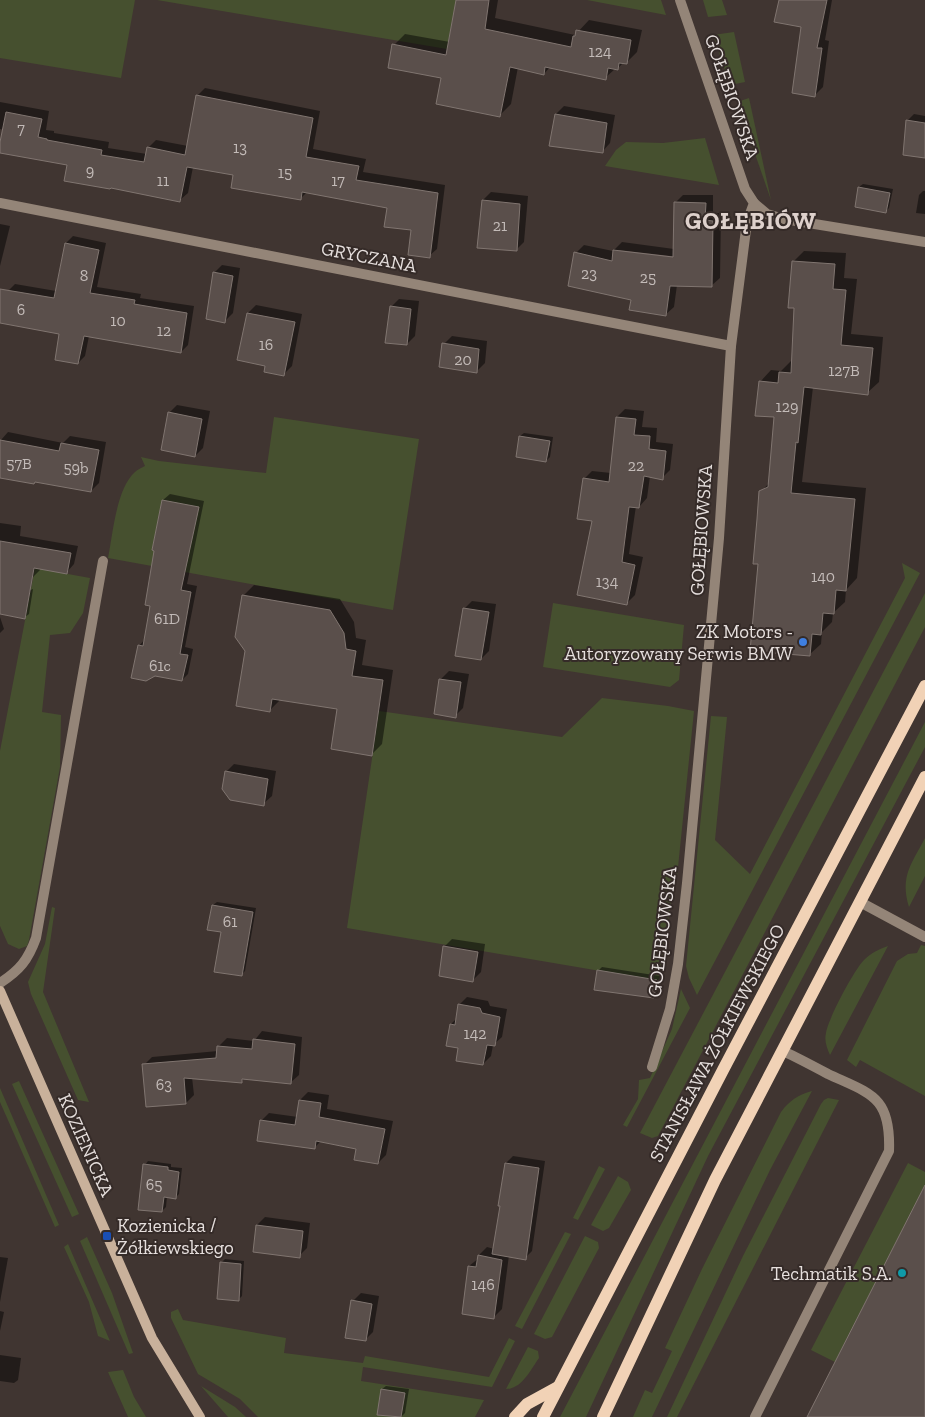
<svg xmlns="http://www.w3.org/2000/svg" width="925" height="1417" font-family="'Zilla Slab',serif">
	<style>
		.green { fill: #46502f }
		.shadow { fill: #0007; fill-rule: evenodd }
		.building { fill: #5a4f4b; stroke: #807570 }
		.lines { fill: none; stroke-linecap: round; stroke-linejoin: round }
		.lane { stroke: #948578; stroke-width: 10 }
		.street { stroke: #948578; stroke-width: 10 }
		.secondary { stroke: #c9b19b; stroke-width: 10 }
		.primary { stroke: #f1d2b6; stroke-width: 12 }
		.shop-dot { fill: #3f7fe0; stroke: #352b28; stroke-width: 2 }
		.transit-dot { fill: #1a4fb4; stroke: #352b28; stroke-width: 2 }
		.culture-dot { fill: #0f9aa8; stroke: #352b28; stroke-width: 2 }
		.labels { text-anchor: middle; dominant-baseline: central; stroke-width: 4; stroke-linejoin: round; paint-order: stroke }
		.number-label { font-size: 16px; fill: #c3bbb8 }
		.street-label { font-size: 19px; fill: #e6dfdd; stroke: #352b28 }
		.poi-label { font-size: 19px; fill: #e6dfdd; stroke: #352b28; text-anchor: end }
		.district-label { font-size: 24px; font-weight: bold; letter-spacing: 1px; fill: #ded1cc; stroke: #352b28 }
	</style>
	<rect width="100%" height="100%" fill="#403531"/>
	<g class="green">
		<polygon points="0,0 135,0 121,78 0,58"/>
		<polygon points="157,0 456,0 447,49"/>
		<polygon points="587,0 661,0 666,15"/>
		<polygon points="703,0 722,0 727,15 708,17"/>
		<polygon points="734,32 745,82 730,85 713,35"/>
		<polygon points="749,98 771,200 737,102"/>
		<polygon points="705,138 719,185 605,166 616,150 626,142 663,143"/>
		<path d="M274,417l145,22 -26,171 -285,-52c5,-24 8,-69 27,-86 2,-2 6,-4 10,-6l-4,-9 18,4 107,12z"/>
		<polygon points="902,563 920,573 697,995 689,978 686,966 711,716 727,717 715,840 750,874 905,578"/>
		<polygon points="35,568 90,578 83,613 70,633 50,635 42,712 61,715 60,767 29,940 27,946 19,949 8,944 0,926 0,751"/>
		<polygon points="925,593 925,627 658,1136 652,1138 640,1133"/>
		<polygon points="553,603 684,625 679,680 670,687 543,667"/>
		<polygon points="602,698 668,706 694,711 677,877 675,877 659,981 347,928 379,711 562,737"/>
		<polygon points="925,722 925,747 708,1156 586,1417 560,1417"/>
		<path d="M925,838v38l-16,31c-9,-31 2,-42 16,-69z"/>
		<polygon points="52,907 55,908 43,992 89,1102 78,1100 31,994 28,982 45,944"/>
		<polygon points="921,945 925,946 925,1096 860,1060 856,1067 847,1060 897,961 908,954 917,953"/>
		<path d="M888,946l-58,109c-3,-7 -6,-14 -4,-22 2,-14 28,-63 38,-73 7,-7 15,-11 24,-14z"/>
		<polygon points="681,989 690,1008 627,1127 623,1125 638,1099 639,1080 650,1078 672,1029"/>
		<polygon points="19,1081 79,1214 72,1217 12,1084"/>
		<polygon points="0,1088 59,1225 55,1227 0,1102"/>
		<path d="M812,1091l-42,79 -118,247h-19l12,-27 7,3 20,-42 -7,-3 37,-79 79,-157c9,-12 17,-17 31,-21z"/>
		<polygon points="828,1098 839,1100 677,1417 667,1417 743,1256 821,1104 824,1100"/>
		<polygon points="908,1163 925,1172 925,1185 835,1362 811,1350"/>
		<polygon points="599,1166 605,1169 578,1220 573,1218"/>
		<polygon points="618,1176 628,1182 631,1190 609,1228 603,1231 591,1225"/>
		<polygon points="565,1232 571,1234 522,1329 515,1326"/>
		<polygon points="585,1236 598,1242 599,1248 552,1337 545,1339 534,1334"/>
		<polygon points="87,1237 112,1293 133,1353 129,1354 80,1241"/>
		<polygon points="68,1244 110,1341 98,1336 89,1302 64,1247"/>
		<polygon points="178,1309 183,1320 286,1338 284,1353 363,1363 365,1356 489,1377 509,1338 515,1341 492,1387 363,1367 361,1381 484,1400 475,1417 258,1417 240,1399 198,1374 171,1318 171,1312"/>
		<path d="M528,1347l10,4 1,7c-8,11 -17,31 -33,31z"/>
		<polygon points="123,1370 134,1397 146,1417 128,1417 108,1372"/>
		<polygon points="201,1386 235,1407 246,1417 228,1417"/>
	</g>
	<g class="shadow">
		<polygon points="457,0 498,0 495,18 575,35 589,20 642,30 637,52 626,63 624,62 617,69 615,69 605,78 550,67 544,74 518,67 511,104 500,115 394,45 405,34 450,42"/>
		<polygon points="780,0 832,0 825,40 829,41 823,87 815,95 802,26"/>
		<polygon points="205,88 320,111 313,149 366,159 363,172 445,185 437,249 429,256 412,229 389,207 307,192 300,199 234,174 193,167 188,193 180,200 111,187 68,164 0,151 4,130 0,129 0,102 49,111 46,130 54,131 54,133 109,142 108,148 147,154 148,148 156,140 188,146 197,96"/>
		<polygon points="564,106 615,115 610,143 602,152 556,114"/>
		<polygon points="914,114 925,116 925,157 907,121"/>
		<polygon points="863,184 893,189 889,208 885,212 856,206 859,187"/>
		<polygon points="923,191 925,191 925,214 916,213 919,195"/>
		<polygon points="491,192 528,196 524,242 516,250 483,200"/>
		<path d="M683,195h30v18h8l-1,65 -9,8 -34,-1 -3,22 -9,8 -33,-16 -56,-46 8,-8 29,6 9,-9 52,7 1,-46zM619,250l60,7v2l-60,-7z"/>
		<polygon points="0,224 10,226 0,266"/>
		<polygon points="73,236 106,243 97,287 141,294 140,298 194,306 188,345 181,352 89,336 85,356 78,363 61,333 8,291 15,284 56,291 66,243"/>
		<polygon points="804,251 846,253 844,278 857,279 851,334 883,337 879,382 867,393 813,387 802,482 866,488 857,578 846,590 845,602 833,613 832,622 822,632 821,644 809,655 759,563 761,492 769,483 775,416 760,382 771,370 781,371 791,361 793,361 796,307 793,262"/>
		<polygon points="222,265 240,268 233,313 225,321 214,273"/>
		<polygon points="399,299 419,301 415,336 407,344 391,307"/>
		<polygon points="256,305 302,314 292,366 284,374 266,365 248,313"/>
		<polygon points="452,336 487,341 485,363 477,371 444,344"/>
		<polygon points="177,405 210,411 203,448 195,456 169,413"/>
		<polygon points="625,409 644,411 642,427 657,428 656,442 673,444 670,470 662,478 650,476 647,498 639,507 636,506 629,554 643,557 635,595 627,603 593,520 584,479 592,471 611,473 617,417"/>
		<polygon points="8,432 63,443 70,436 106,442 99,483 91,491 36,481 0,476 1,440"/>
		<polygon points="524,433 553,437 550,457 546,461 520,436"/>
		<polygon points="170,494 204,501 187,584 197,586 185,647 193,649 188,674 182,680 139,646 145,639 151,605 155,550 163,500"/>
		<polygon points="0,523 21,526 20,536 78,546 74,564 67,572 40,568 40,570 32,578 0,573"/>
		<polygon points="254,585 340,599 354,622 356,638 366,640 362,665 393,670 382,744 372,754 339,708 280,700 269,711 247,650 243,596"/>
		<polygon points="33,589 29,614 25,617 0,613 0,602"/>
		<polygon points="472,601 496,604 489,651 481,659 464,609"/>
		<polygon points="0,617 4,629 0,633"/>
		<polygon points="449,671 469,674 463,708 455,716 441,679"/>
		<polygon points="234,764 276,771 272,796 263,804 226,772"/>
		<polygon points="217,902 256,908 245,971 241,975 213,905"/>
		<polygon points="452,939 485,944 481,972 473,980 444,947"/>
		<polygon points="602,967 660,976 658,993 654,997 598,971"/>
		<polygon points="467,997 488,1001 490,1006 507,1009 502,1037 493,1045 491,1056 483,1064 459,1047 451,1024 457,1018 459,1005"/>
		<polygon points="262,1031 302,1037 299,1075 290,1083 245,1078 241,1082 192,1077 194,1095 186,1103 144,1065 152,1057 218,1051 219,1046 227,1038 254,1041"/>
		<polygon points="308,1092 329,1095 327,1109 393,1121 386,1155 378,1163 357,1148 321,1141 314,1148 261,1121 269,1113 298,1117 300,1100"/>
		<polygon points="513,1156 545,1161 532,1251 525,1258 509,1255 502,1309 494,1317 464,1313 469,1266 479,1258 479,1255 487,1247 494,1249 502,1205 506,1163"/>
		<polygon points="148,1161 171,1164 171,1167 182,1168 179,1194 176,1197 167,1196 166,1207 162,1211 145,1165"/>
		<polygon points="265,1217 310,1223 307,1248 299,1256 254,1250 257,1225"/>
		<polygon points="0,1257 8,1258 0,1302"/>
		<polygon points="225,1259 244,1261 242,1296 238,1300 221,1263"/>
		<polygon points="361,1293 379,1296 373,1332 365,1340 353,1301"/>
		<polygon points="0,1311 4,1312 0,1331"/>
		<polygon points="0,1355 21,1358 18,1380 14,1383 0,1381"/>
		<polygon points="386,1386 409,1389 405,1413 401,1417 378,1413 382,1389"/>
	</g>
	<g class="building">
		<polygon points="456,0 489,0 485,29 571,47 573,36 575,36 576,30 631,40 627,64 619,63 618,70 608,68 606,80 545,67 544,75 510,67 500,117 436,104 441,78 388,68 392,44 446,55"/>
		<polygon points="779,0 827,0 817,48 822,48 815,97 792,93 801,27 774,22"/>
		<polygon points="196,95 313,118 306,157 359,166 356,180 438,193 430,258 408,255 411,230 384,227 387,208 302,192 301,200 231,188 233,175 187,167 180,202 111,188 110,189 64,181 67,165 0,153 0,142 6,112 42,119 38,137 47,139 47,140 102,150 101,155 144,162 147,147 185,155"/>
		<polygon points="555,114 607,123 603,153 549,146"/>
		<polygon points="906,120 925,123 925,158 903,155"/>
		<polygon points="858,187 890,193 886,213 855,207"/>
		<polygon points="482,200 520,204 517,251 477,248"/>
		<polygon points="674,202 706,203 705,220 713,221 712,287 670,286 666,316 629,310 631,300 568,286 574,252 612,261 613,250 673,257"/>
		<polygon points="65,243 99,250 90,293 135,300 134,304 187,313 181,353 84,336 78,364 55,360 59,334 0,323 0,289 54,298"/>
		<polygon points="792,261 835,264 833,289 846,290 841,345 873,348 868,395 804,387 798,443 796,442 791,493 855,499 846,591 836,590 834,614 823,613 821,635 812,634 810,656 750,651 758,564 753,564 757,519 759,491 768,487 774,417 755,416 759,381 778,383 779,372 791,373 794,308 788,308"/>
		<polygon points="213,272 233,276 225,323 206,319"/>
		<polygon points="390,306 411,309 407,345 385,343"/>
		<polygon points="247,313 295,322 284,376 264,372 265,366 237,360"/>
		<polygon points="442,343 479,349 477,373 439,367"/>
		<polygon points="168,412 202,419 195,457 161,450"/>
		<polygon points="616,417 636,419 634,435 650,436 649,449 666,451 663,480 644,476 639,508 629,507 622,562 635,565 627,605 577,595 592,521 577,519 583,478 609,482"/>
		<polygon points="519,436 550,441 546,462 516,457"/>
		<polygon points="0,440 59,451 61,443 99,450 91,492 35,482 34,484 0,478"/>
		<polygon points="162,500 199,507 181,590 191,592 180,654 188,655 182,681 155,676 146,681 131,678 138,645 143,646 150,606 145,605 154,551 152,550"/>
		<polygon points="0,541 71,553 67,574 34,568 25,619 0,614"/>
		<polygon points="242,595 330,610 344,633 346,649 356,651 352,676 383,680 372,756 331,749 337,709 272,699 270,712 236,706 245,651 235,637"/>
		<polygon points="463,608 489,612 481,660 455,656"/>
		<polygon points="439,679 461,682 456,718 434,714"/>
		<polygon points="225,771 268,779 264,806 230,800 222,789"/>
		<polygon points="212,905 253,912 242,976 214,972 221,932 207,930"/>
		<polygon points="443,946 478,952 473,982 439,976"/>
		<polygon points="597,970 657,980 654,998 594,990"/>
		<polygon points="458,1004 480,1008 482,1013 500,1017 495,1046 487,1045 483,1065 456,1061 458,1048 446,1046 450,1024 455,1025"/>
		<polygon points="253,1039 295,1044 291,1084 242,1079 242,1083 184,1078 186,1104 146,1107 142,1064 216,1058 217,1046 252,1049"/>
		<polygon points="299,1100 321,1103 319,1117 385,1129 378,1164 354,1160 356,1149 316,1141 315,1149 257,1141 260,1120 295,1125"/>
		<polygon points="505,1163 539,1168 526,1260 492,1254 500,1206 498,1206"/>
		<polygon points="143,1164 168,1167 168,1170 179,1172 176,1199 164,1197 162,1212 138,1210"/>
		<polygon points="925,1185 925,1417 807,1417 835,1362"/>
		<polygon points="256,1225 303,1231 300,1258 253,1252"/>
		<polygon points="478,1255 502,1260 494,1319 462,1314 468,1266 476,1267"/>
		<polygon points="220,1262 241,1264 239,1301 217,1299"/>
		<polygon points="351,1300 372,1304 366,1341 345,1338"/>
		<polygon points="381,1389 405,1393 401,1417 377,1415"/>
	</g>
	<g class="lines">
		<g class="lane">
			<polyline points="860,902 925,937"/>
			<path d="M755,1417l134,-266c2,-55 -18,-57 -61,-77 -15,-8 -30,-16 -45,-23"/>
		</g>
		<g class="street">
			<polyline points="0,203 731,346"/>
			<polyline points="754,203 767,214 784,219 925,242"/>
			<path d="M0,983c20,-13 28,-23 36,-45l67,-377"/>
			<polyline points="652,1067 670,1009 678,964 687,883 719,538 731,346 747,222 754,203 745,189 680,0"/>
		</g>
		<polyline class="secondary" points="0,991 152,1338 200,1417"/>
		<g class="primary">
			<polyline points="515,1417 527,1404 558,1387"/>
			<polyline points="543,1417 723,1070 925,686"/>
			<polyline points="603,1417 715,1180 925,777"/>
		</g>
	</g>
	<circle class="shop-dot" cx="803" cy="642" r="5"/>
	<rect class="transit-dot" x="102" y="1231" width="10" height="10" rx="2.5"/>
	<circle class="culture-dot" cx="902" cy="1273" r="5"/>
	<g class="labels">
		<g class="number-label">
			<text x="600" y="51">124</text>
			<text x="21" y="128">7</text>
			<text x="240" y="147">13</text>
			<text x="90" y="170">9</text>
			<text x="285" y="172">15</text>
			<text x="163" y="180">11</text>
			<text x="338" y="180">17</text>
			<text x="500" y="225">21</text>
			<text x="589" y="273">23</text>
			<text x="84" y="275">8</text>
			<text x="648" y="277">25</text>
			<text x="21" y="309">6</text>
			<text x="118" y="320">10</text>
			<text x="164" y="330">12</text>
			<text x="266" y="344">16</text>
			<text x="463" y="359">20</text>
			<text x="844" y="370">127B</text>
			<text x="787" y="406">129</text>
			<text x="19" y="463">57B</text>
			<text x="636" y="465">22</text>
			<text x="76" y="467">59b</text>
			<text x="823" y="576">140</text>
			<text x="607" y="581">134</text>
			<text x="167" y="618">61D</text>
			<text x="160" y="665">61c</text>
			<text x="230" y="921">61</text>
			<text x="475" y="1033">142</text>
			<text x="164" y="1084">63</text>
			<text x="154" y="1184">65</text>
			<text x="483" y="1284">146</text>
		</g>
		<g class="street-label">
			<text transform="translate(732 97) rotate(71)">GOŁĘBIOWSKA</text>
			<text transform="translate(369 257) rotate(11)">GRYCZANA</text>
			<text transform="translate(701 530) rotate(-86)">GOŁĘBIOWSKA</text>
			<text transform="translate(662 932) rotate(-83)">GOŁĘBIOWSKA</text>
			<text transform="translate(717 1043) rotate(-62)">STANISŁAWA ŻÓŁKIEWSKIEGO</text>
			<text transform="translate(86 1145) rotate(66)">KOZIENICKA</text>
		</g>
		<g class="poi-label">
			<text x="793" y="631">ZK Motors -<tspan x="793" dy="22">Autoryzowany Serwis BMW</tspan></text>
			<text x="117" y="1225" text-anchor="start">Kozienicka /<tspan x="117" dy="22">Żółkiewskiego</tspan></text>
			<text x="892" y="1273">Techmatik S.A.</text>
		</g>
		<g class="district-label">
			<text x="751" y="220">GOŁĘBIÓW</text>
		</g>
	</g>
</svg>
